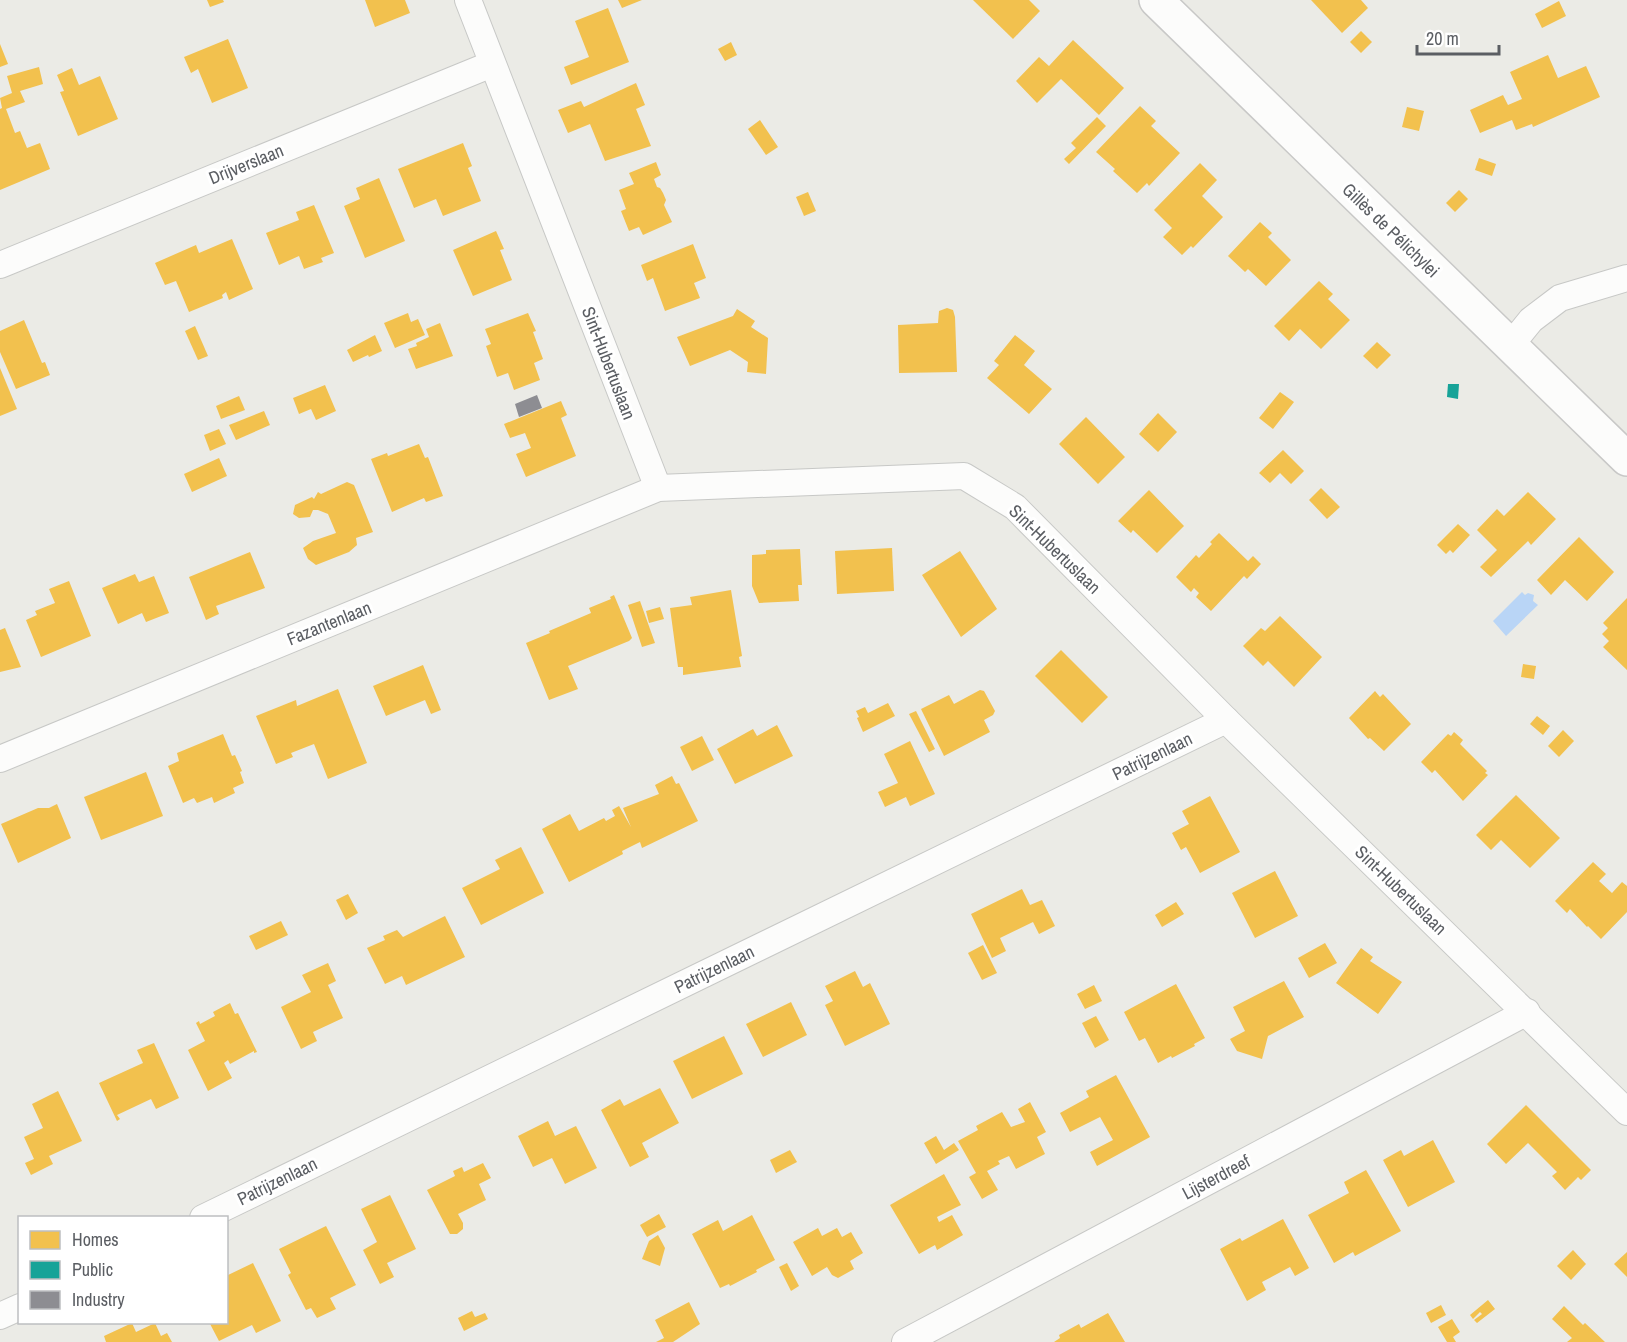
<svg xmlns="http://www.w3.org/2000/svg" width="1627" height="1342" font-family="'Archivo Narrow',sans-serif">
	<style>
		.water { fill: #b9d5f6 }
		.homes { fill: #f2c14e }
		.public { fill: #17a398 }
		.industry { fill: #8d8d92 }
		.lines { fill: none; stroke-linecap: round; stroke-linejoin: round }
		.minor-casing { stroke: #c7c8c6; stroke-width: 28 }
		.secondary-casing { stroke: #c8c8c7; stroke-width: 36 }
		.minor { stroke: #fcfcfb; stroke-width: 26 }
		.secondary { stroke: #fcfcfb; stroke-width: 33 }
		.labels { text-anchor: middle; dominant-baseline: central; stroke-width: 6; stroke-linejoin: round; paint-order: stroke }
		.street-label { font-size: 18px; fill: #5b5e63; stroke: #fff }
	</style>
	<rect width="100%" height="100%" fill="#ebebe6"/>
	<polygon class="water" points="1522,592 1525,595 1528,593 1534,595 1533,601 1538,605 1506,636 1493,621"/>
	<g class="homes">
		<polygon points="207,0 223,0 224,2 210,7"/>
		<polygon points="365,0 405,0 410,13 375,27"/>
		<polygon points="618,0 642,0 622,8"/>
		<polygon points="973,0 1029,0 1040,11 1013,39"/>
		<polygon points="1311,0 1361,0 1368,8 1342,33"/>
		<polygon points="1559,1 1566,16 1542,28 1535,14"/>
		<polygon points="608,8 629,62 571,85 564,67 589,57 575,21"/>
		<polygon points="1361,31 1372,42 1361,53 1350,42"/>
		<polygon points="228,39 248,88 212,103 198,69 191,73 184,57"/>
		<polygon points="1073,40 1124,88 1099,115 1061,79 1037,103 1016,81 1039,57 1049,66"/>
		<polygon points="731,42 737,55 725,61 718,49"/>
		<polygon points="0,44 8,64 0,67"/>
		<polygon points="1548,55 1558,78 1586,66 1600,97 1533,127 1532,124 1516,130 1512,120 1480,133 1470,110 1503,95 1508,105 1522,99 1510,72"/>
		<polygon points="39,67 43,84 20,91 25,102 6,109 15,133 20,131 27,148 40,143 50,169 0,190 0,109 2,108 0,98 12,93 7,76"/>
		<polygon points="72,68 79,85 100,76 118,119 78,136 60,92 64,91 57,75"/>
		<polygon points="636,83 645,105 636,109 651,146 605,161 590,124 568,133 558,110 581,101 584,107"/>
		<polygon points="1140,106 1156,121 1151,126 1180,153 1149,186 1147,183 1137,193 1113,171 1115,169 1096,152"/>
		<polygon points="1407,107 1424,111 1419,131 1402,127"/>
		<polygon points="1097,117 1106,126 1069,164 1064,159 1076,148 1071,143"/>
		<polygon points="760,120 778,147 766,155 748,129"/>
		<polygon points="463,143 472,166 468,168 481,201 443,216 436,199 414,208 398,169"/>
		<polygon points="1479,158 1496,164 1492,176 1475,170"/>
		<polygon points="656,162 661,175 654,179 657,187 660,188 663,193 666,200 664,205 672,222 643,235 639,227 629,231 621,211 626,209 619,190 634,184 629,173"/>
		<polygon points="1200,163 1217,180 1202,196 1223,217 1193,248 1191,246 1182,255 1163,237 1172,228 1154,210"/>
		<polygon points="379,178 405,241 365,258 344,206 360,199 356,188"/>
		<polygon points="1459,190 1468,199 1455,212 1446,203"/>
		<polygon points="808,192 816,211 804,216 796,197"/>
		<polygon points="314,205 334,253 321,258 323,262 304,269 299,256 279,265 266,233 299,220 296,212"/>
		<polygon points="1260,222 1272,233 1268,237 1291,260 1266,286 1248,269 1245,272 1228,256"/>
		<polygon points="496,231 504,249 500,250 512,280 473,296 453,250"/>
		<polygon points="232,239 253,289 229,300 226,292 222,295 223,298 189,312 176,281 165,285 155,263 196,245 199,253"/>
		<polygon points="693,244 706,278 694,283 700,298 665,311 653,278 647,281 641,265"/>
		<polygon points="1319,281 1333,294 1328,299 1350,320 1321,349 1300,329 1289,341 1274,326"/>
		<polygon points="947,308 953,310 955,317 957,372 899,373 898,325 938,323 939,311"/>
		<polygon points="737,309 755,321 751,327 768,338 766,374 747,372 748,362 730,350 690,366 677,337 733,316"/>
		<polygon points="408,313 411,322 418,319 425,335 395,348 384,323"/>
		<polygon points="528,313 536,331 533,332 543,359 534,363 540,380 514,390 508,373 497,377 486,346 491,344 485,329"/>
		<polygon points="24,320 42,363 45,362 50,375 16,389 0,352 0,331"/>
		<polygon points="440,323 453,356 416,369 408,349 417,346 416,343 429,337 426,329"/>
		<polygon points="195,326 208,356 198,360 185,331"/>
		<polygon points="375,335 382,351 369,357 368,355 353,362 347,350"/>
		<polygon points="1015,335 1035,351 1024,365 1052,389 1029,414 987,378 999,365 994,361"/>
		<polygon points="1377,342 1391,355 1377,369 1363,356"/>
		<polygon points="0,368 17,409 0,416"/>
		<polygon points="325,385 336,411 316,420 311,409 299,414 293,398"/>
		<polygon points="1280,392 1294,402 1273,429 1259,418"/>
		<polygon points="239,396 245,410 221,419 216,406"/>
		<polygon points="561,401 567,415 561,418 576,456 526,477 516,454 531,448 525,433 510,438 504,424"/>
		<polygon points="264,411 270,425 236,440 229,425"/>
		<polygon points="1158,413 1177,432 1158,452 1139,434"/>
		<polygon points="1086,417 1125,457 1098,484 1059,444"/>
		<polygon points="219,429 226,444 210,451 204,435"/>
		<polygon points="419,444 425,458 428,457 443,496 426,502 424,498 392,512 371,459 387,453 388,456"/>
		<polygon points="1283,450 1304,471 1291,484 1280,473 1270,483 1259,473"/>
		<polygon points="219,458 227,476 192,492 184,474"/>
		<polygon points="347,482 354,485 373,532 356,538 357,545 349,552 316,565 308,559 303,548 313,541 336,533 328,514 318,510 313,510 310,517 299,518 293,514 295,505 312,497 314,499 318,492 321,494"/>
		<polygon points="1321,488 1340,507 1327,519 1309,500"/>
		<polygon points="1149,490 1184,526 1157,553 1133,530 1131,533 1118,521"/>
		<polygon points="1528,492 1556,519 1531,545 1528,541 1491,577 1480,567 1497,550 1477,530 1497,509 1504,516"/>
		<polygon points="1458,524 1470,535 1453,553 1450,550 1446,554 1437,545"/>
		<polygon points="1219,533 1248,561 1253,556 1261,564 1247,579 1244,576 1211,611 1196,597 1199,593 1194,588 1191,592 1176,577 1196,555 1199,558 1212,544 1210,542"/>
		<polygon points="1579,537 1614,572 1587,601 1565,580 1551,595 1537,580"/>
		<polygon points="892,548 894,591 837,594 835,551"/>
		<polygon points="800,549 802,585 798,585 799,601 759,603 752,586 752,555 766,554 766,550"/>
		<polygon points="960,551 997,609 961,637 922,575"/>
		<polygon points="250,552 265,588 216,606 219,614 206,620 189,577"/>
		<polygon points="135,574 139,582 154,576 169,613 146,622 142,613 118,624 102,588"/>
		<polygon points="69,581 91,636 41,657 26,620 37,615 35,611 55,603 49,589"/>
		<polygon points="731,590 742,656 739,657 741,667 683,675 683,667 678,667 670,608 692,605 690,597"/>
		<polygon points="614,595 632,638 629,641 568,666 578,689 549,700 526,643 550,633 549,631 591,613 589,608 611,599 610,597"/>
		<polygon points="1627,598 1627,670 1603,647 1609,641 1602,634 1608,628 1603,623"/>
		<polygon points="640,601 655,643 642,647 628,605"/>
		<polygon points="660,607 664,619 649,623 646,611"/>
		<polygon points="1280,616 1322,657 1294,687 1268,661 1263,666 1243,646 1261,628 1265,631"/>
		<polygon points="5,628 21,667 0,672 0,630"/>
		<polygon points="1061,650 1108,697 1082,723 1035,676"/>
		<polygon points="1523,664 1536,666 1534,679 1521,677"/>
		<polygon points="423,665 441,710 431,714 425,700 386,716 373,686"/>
		<polygon points="338,689 367,763 328,779 314,744 291,753 293,757 276,764 256,716 296,700 297,706"/>
		<polygon points="980,690 984,691 995,711 993,715 984,720 990,732 944,756 921,709 949,695 954,704"/>
		<polygon points="1375,691 1380,697 1383,694 1411,724 1384,751 1370,738 1368,739 1349,718"/>
		<polygon points="888,703 895,716 863,732 857,718 859,717 856,711 865,707 868,713"/>
		<polygon points="916,711 935,749 929,752 909,714"/>
		<polygon points="1537,716 1550,726 1543,735 1530,724"/>
		<polygon points="777,725 793,756 735,784 717,749 753,729 757,736"/>
		<polygon points="1563,730 1574,741 1559,757 1548,746"/>
		<polygon points="1454,732 1463,740 1460,744 1487,771 1485,773 1488,775 1463,801 1435,770 1432,773 1421,762 1448,734 1451,736"/>
		<polygon points="223,734 232,756 235,755 242,771 240,772 244,783 233,788 235,793 214,803 212,797 197,803 194,798 183,803 168,766 179,761 177,753"/>
		<polygon points="702,736 714,760 692,771 680,747"/>
		<polygon points="910,741 935,794 910,806 906,797 885,807 878,792 898,783 884,754"/>
		<polygon points="146,772 163,816 101,840 84,797"/>
		<polygon points="672,776 676,784 679,783 698,821 642,848 640,842 622,851 623,854 569,882 542,829 570,814 579,831 604,818 606,821 615,816 612,810 619,806 631,827 623,808 659,794 655,785"/>
		<polygon points="1516,795 1560,838 1530,868 1501,840 1491,850 1476,835"/>
		<polygon points="1210,796 1240,852 1200,873 1186,847 1181,850 1172,833 1189,824 1182,811"/>
		<polygon points="57,804 71,838 18,863 1,824 38,808 49,808"/>
		<polygon points="521,847 544,893 481,925 462,888 500,869 495,860"/>
		<polygon points="1593,862 1606,874 1599,881 1612,893 1622,882 1627,886 1627,912 1601,939 1588,926 1587,927 1570,909 1567,913 1555,901"/>
		<polygon points="1275,871 1298,916 1255,938 1232,893"/>
		<polygon points="1022,889 1030,905 1042,900 1055,926 1039,934 1033,922 1000,938 1006,951 992,958 971,914"/>
		<polygon points="348,894 358,913 346,920 336,900"/>
		<polygon points="1176,902 1184,914 1162,927 1155,915"/>
		<polygon points="445,916 465,957 406,985 402,976 385,984 367,948 385,940 383,936 397,930 403,937"/>
		<polygon points="281,921 288,935 256,950 249,936"/>
		<polygon points="1325,943 1337,963 1309,978 1298,958"/>
		<polygon points="983,945 997,973 982,980 968,953"/>
		<polygon points="1361,948 1373,957 1370,961 1402,982 1378,1014 1336,983"/>
		<polygon points="328,963 336,981 328,985 343,1018 313,1032 317,1041 301,1049 281,1007 311,992 302,975"/>
		<polygon points="855,971 863,987 870,983 890,1024 845,1046 825,1005 833,1001 825,986"/>
		<polygon points="1284,981 1304,1017 1268,1036 1262,1059 1237,1051 1230,1039 1245,1031 1233,1007"/>
		<polygon points="1176,984 1205,1038 1194,1044 1195,1046 1172,1058 1171,1056 1158,1063 1145,1038 1139,1041 1124,1012"/>
		<polygon points="1094,985 1102,1001 1085,1009 1077,994"/>
		<polygon points="791,1002 807,1035 763,1057 746,1024"/>
		<polygon points="230,1003 235,1014 238,1013 257,1052 254,1053 254,1051 230,1064 228,1060 224,1063 232,1078 208,1091 188,1050 205,1041 196,1023 199,1021 200,1024 215,1016 213,1012"/>
		<polygon points="1096,1016 1109,1040 1095,1048 1082,1023"/>
		<polygon points="724,1036 743,1074 692,1099 673,1061"/>
		<polygon points="154,1043 179,1098 156,1109 151,1099 117,1115 120,1119 117,1121 99,1083 143,1063 137,1050"/>
		<polygon points="1116,1075 1150,1137 1097,1166 1090,1152 1113,1140 1100,1117 1070,1132 1060,1113 1089,1097 1086,1091"/>
		<polygon points="660,1088 679,1123 642,1143 649,1157 630,1167 601,1110 620,1099 624,1106"/>
		<polygon points="58,1091 82,1141 49,1156 53,1164 31,1175 25,1163 34,1159 24,1137 43,1128 32,1104"/>
		<polygon points="1030,1102 1046,1132 1037,1137 1045,1154 1016,1169 1009,1156 998,1161 1000,1164 987,1171 998,1190 982,1199 969,1177 976,1173 958,1141 978,1130 976,1126 1002,1112 1011,1127 1025,1122 1018,1109"/>
		<polygon points="1526,1105 1591,1170 1581,1180 1578,1177 1565,1190 1552,1176 1557,1172 1528,1143 1506,1164 1487,1144"/>
		<polygon points="548,1121 555,1136 576,1126 597,1168 565,1184 552,1158 533,1167 518,1136"/>
		<polygon points="936,1136 944,1150 954,1143 959,1150 936,1164 924,1143"/>
		<polygon points="1433,1140 1455,1182 1408,1207 1383,1160 1401,1150 1404,1156"/>
		<polygon points="790,1150 797,1162 776,1173 770,1160"/>
		<polygon points="483,1163 491,1178 479,1184 486,1200 458,1214 463,1223 463,1229 457,1234 450,1234 427,1190 455,1176 453,1171 462,1167 464,1172"/>
		<polygon points="1366,1170 1401,1231 1355,1256 1353,1252 1334,1263 1308,1215 1349,1193 1344,1182"/>
		<polygon points="944,1174 961,1205 937,1217 939,1222 952,1215 963,1235 937,1250 935,1245 919,1254 890,1205"/>
		<polygon points="390,1195 416,1249 387,1263 394,1277 380,1284 363,1250 377,1242 361,1209"/>
		<polygon points="659,1214 666,1227 647,1237 640,1225"/>
		<polygon points="752,1215 775,1260 756,1270 757,1272 730,1286 729,1284 720,1288 692,1234 718,1220 723,1231"/>
		<polygon points="1283,1219 1309,1268 1295,1276 1290,1267 1262,1282 1266,1290 1247,1301 1220,1249 1240,1238 1242,1241"/>
		<polygon points="326,1226 356,1285 330,1298 336,1309 317,1318 311,1308 306,1310 288,1275 291,1273 279,1249"/>
		<polygon points="818,1228 822,1236 837,1228 842,1237 851,1232 863,1253 850,1261 854,1269 838,1278 832,1275 827,1267 812,1276 793,1242"/>
		<polygon points="658,1235 665,1248 660,1266 642,1259 649,1241"/>
		<polygon points="1573,1250 1586,1264 1571,1280 1557,1266"/>
		<polygon points="1627,1252 1627,1277 1614,1264"/>
		<polygon points="253,1263 281,1321 256,1333 252,1325 219,1341 209,1322 226,1322 226,1276"/>
		<polygon points="787,1263 799,1286 791,1291 779,1267"/>
		<polygon points="1488,1300 1495,1309 1477,1323 1474,1320 1482,1314 1480,1312 1473,1319 1470,1315"/>
		<polygon points="689,1302 700,1324 673,1342 656,1342 664,1338 655,1320"/>
		<polygon points="1441,1305 1446,1315 1431,1323 1426,1313"/>
		<polygon points="1564,1306 1583,1325 1585,1323 1605,1342 1567,1342 1572,1338 1552,1319"/>
		<polygon points="472,1311 475,1317 485,1313 488,1319 464,1331 458,1318"/>
		<polygon points="1108,1313 1125,1342 1054,1342 1060,1338 1059,1335 1079,1324 1081,1328"/>
		<polygon points="1452,1319 1460,1332 1453,1337 1456,1342 1447,1342 1438,1327"/>
		<polygon points="132,1323 136,1332 155,1323 161,1336 167,1333 172,1342 106,1342 104,1336"/>
	</g>
	<polygon class="public" points="1448,384 1459,384 1458,399 1447,397"/>
	<polygon class="industry" points="537,395 542,408 519,417 515,404"/>
	<g class="lines">
		<g class="minor-casing">
			<g id="minor">
				<polyline points="468,0 658,488"/>
				<polyline points="0,265 492,64"/>
				<polyline points="1510,346 1531,320 1560,298 1627,278"/>
				<polyline points="0,759 658,488 964,476 1015,507 1226,720 1627,1112"/>
				<polyline points="203,1218 1226,720"/>
				<polyline points="0,1316 20,1307"/>
				<polyline points="905,1342 1527,1012"/>
			</g>
		</g>
		<g class="secondary-casing">
			<polyline id="secondary" points="1156,0 1627,459"/>
		</g>
		<use href="#minor" class="minor"/>
		<use href="#secondary" class="secondary"/>
	</g>
	<g class="labels">
		<g class="street-label">
			<text transform="translate(246 164) rotate(-22)">Drijverslaan</text>
			<text transform="translate(1391 230) rotate(44)">Gillès de Pélichylei</text>
			<text transform="translate(609 363) rotate(69)">Sint-Hubertuslaan</text>
			<text transform="translate(1055 549) rotate(44)">Sint-Hubertuslaan</text>
			<text transform="translate(329 623) rotate(-22)">Fazantenlaan</text>
			<text transform="translate(1152 756) rotate(-26)">Patrijzenlaan</text>
			<text transform="translate(1401 890) rotate(44)">Sint-Hubertuslaan</text>
			<text transform="translate(714 969) rotate(-26)">Patrijzenlaan</text>
			<text transform="translate(1216 1177) rotate(-28)">Lijsterdreef</text>
			<text transform="translate(277 1181) rotate(-26)">Patrijzenlaan</text>
		</g>
	</g>
	<rect x="18" y="1216" width="210" height="108" fill="#ffffff" stroke="#bdbfc1" stroke-width="1.5"/>
	<rect x="30" y="1231" width="30" height="18" fill="#f2c14e" stroke="#bdbfc1" stroke-width="1.5"/>
	<text x="72" y="1246" font-size="18" fill="#5b5e63">Homes</text>
	<rect x="30" y="1261" width="30" height="18" fill="#17a398" stroke="#bdbfc1" stroke-width="1.5"/>
	<text x="72" y="1276" font-size="18" fill="#5b5e63">Public</text>
	<rect x="30" y="1291" width="30" height="18" fill="#8d8d92" stroke="#bdbfc1" stroke-width="1.5"/>
	<text x="72" y="1306" font-size="18" fill="#5b5e63">Industry</text>
	<path d="M1417 45v9h82v-9" fill="none" stroke="#5b5e63" stroke-width="3"/>
	<text x="1426" y="45" font-size="18" fill="#5b5e63" stroke="#ffffff" stroke-width="4.5" paint-order="stroke">20 m</text>
</svg>
